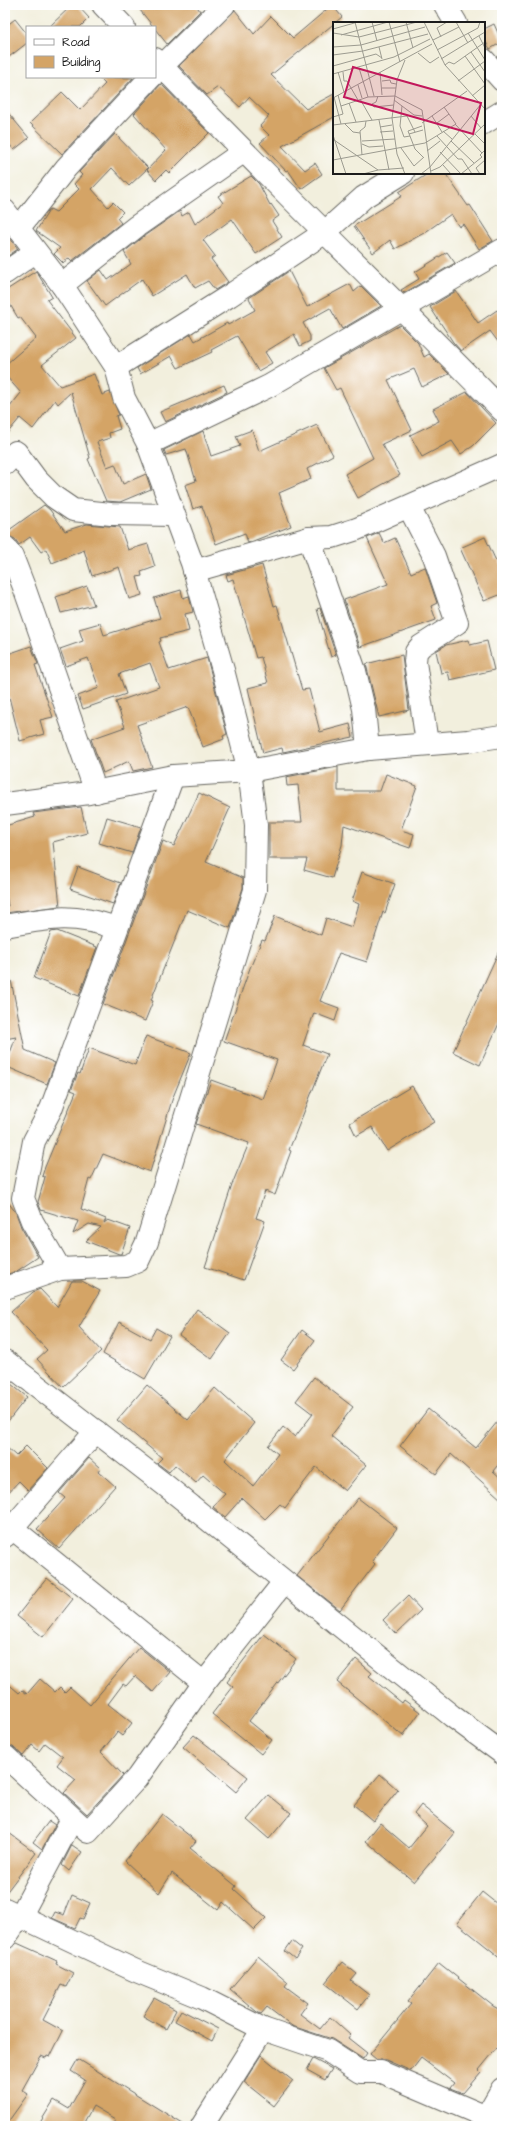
<svg xmlns="http://www.w3.org/2000/svg" width="507" height="2131" font-family="'Architects Daughter',sans-serif">
	<style>
		.building { fill: #d4a466 }
		.lines { fill: none; stroke-linecap: round; stroke-linejoin: round }
		.minor-casing { stroke: #676660; stroke-width: 24 }
		.major-casing { stroke: #676660; stroke-width: 24 }
		.minor { stroke: #fff; stroke-width: 22 }
		.major { stroke: #fff; stroke-width: 22 }
		.inset-road { fill: none; stroke: #9c9b90; stroke-width: 1 }
		.view { fill: #c2185b; fill-opacity: 0.15; stroke: #c2185b; stroke-width: 2 }
		.inset-edge { fill: none; stroke: #1c1c1c; stroke-width: 2 }
	</style>
	<rect width="100%" height="100%" fill="#fff"/>
	<filter id="ink" filterUnits="userSpaceOnUse"><feTurbulence type="fractalNoise" baseFrequency=".025" numOctaves="2"/><feDisplacementMap in="SourceGraphic" scale="8" xChannelSelector="R" yChannelSelector="G"/><feConvolveMatrix kernelMatrix="1 2 1 2 8 2 1 2 1" color-interpolation-filters="sRGB"/></filter>
	<filter id="wash" filterUnits="userSpaceOnUse"><feTurbulence type="fractalNoise" baseFrequency=".012" numOctaves="4" result="noise"/><feDisplacementMap in="SourceGraphic" scale="16" xChannelSelector="R" yChannelSelector="G"/><feGaussianBlur stdDeviation="0.9" result="paint"/><feColorMatrix in="noise" values="0 0 0 0 0 0 0 0 0 0 0 0 0 0 0 0 0 1.4 0 .05"/><feComposite in="paint" operator="in"/></filter>
	<g filter="url(#wash)">
		<rect width="100%" height="100%" fill="#f2efdd"/>
		<g id="blocks">
			<g class="building">
				<polygon points="72,5 77,5 89,18 80,27 49,27"/>
				<polygon points="136,5 196,5 200,11 167,44"/>
				<polygon points="332,5 342,17 271,75 306,109 334,94 334,117 282,146 305,170 315,163 322,174 301,189 288,170 286,171 260,143 269,135 260,126 269,116 249,97 240,107 218,87 207,95 179,66 235,10 254,34 271,16 293,38"/>
				<polygon points="15,19 27,34 27,43 5,60 5,27"/>
				<polygon points="494,24 502,42 490,49 484,39 484,29"/>
				<polygon points="98,77 133,78 62,154 30,123 62,92 80,110 105,84"/>
				<polygon points="161,84 209,133 169,173 166,170 156,180 147,170 166,150 134,114"/>
				<polygon points="5,109 29,138 14,150 5,139"/>
				<polygon points="115,134 148,168 129,186 112,168 92,189 108,207 113,202 123,212 117,218 121,223 72,261 69,258 63,263 54,254 60,248 36,231 50,209 56,212 79,189 74,184 82,175 79,172"/>
				<polygon points="429,173 445,173 468,206 470,205 493,241 479,249 463,224 459,227 451,214 424,233 395,249 390,240 373,253 354,226 402,196 399,192"/>
				<polygon points="251,176 259,184 270,205 271,204 279,216 272,221 282,237 256,254 232,219 203,240 215,256 211,259 228,282 215,290 208,281 195,288 187,274 152,296 142,279 105,306 87,281 101,270 108,280 131,264 124,252 144,236 180,211 182,216 189,212 195,224 223,203 218,196"/>
				<polygon points="5,231 18,249 5,258"/>
				<polygon points="447,252 455,263 404,293 401,290 419,279 415,272"/>
				<polygon points="36,271 52,297 47,300 76,338 42,365 60,386 94,374 102,395 110,392 119,415 116,416 120,429 109,433 110,438 97,442 107,467 115,464 123,484 146,474 151,489 120,502 106,501 88,459 90,458 71,392 58,404 55,400 33,429 20,418 5,436 5,413 21,393 5,375 5,365 36,338 20,317 18,318 5,296 5,291"/>
				<polygon points="289,271 307,307 350,284 354,292 361,286 381,306 342,329 330,308 303,323 310,336 310,341 300,346 294,334 265,352 272,363 258,371 237,336 211,350 212,352 178,368 171,356 140,374 137,368 191,334 195,341 227,323 228,325 255,310 249,298"/>
				<polygon points="456,291 478,323 497,310 502,317 502,347 490,331 461,351 453,342 430,307"/>
				<polygon points="400,325 418,343 424,357 429,354 449,374 422,387 414,369 388,380 412,430 382,444 400,475 358,498 345,474 373,458 340,388 336,390 324,368"/>
				<polygon points="224,385 227,392 165,422 160,412"/>
				<polygon points="467,392 496,423 473,446 461,454 452,441 422,457 410,435 439,421 433,409"/>
				<polygon points="317,425 333,455 307,469 311,479 279,493 291,526 248,543 245,533 216,544 202,506 193,509 185,485 196,481 186,449 166,455 164,450 203,431 211,456 240,446 236,436 252,430 259,451"/>
				<polygon points="44,505 50,510 65,531 87,524 120,527 128,550 148,544 155,567 141,572 142,576 137,577 142,595 129,599 119,567 92,576 84,550 52,563 46,549 41,552 30,537 19,545 15,539 6,535 5,533"/>
				<polygon points="379,533 384,543 395,538 411,573 425,567 437,603 431,606 436,620 360,647 344,600 388,584 367,538"/>
				<polygon points="485,537 496,561 499,559 502,567 502,594 484,601 460,548"/>
				<polygon points="262,565 274,606 277,605 302,690 309,689 320,732 350,724 353,737 283,752 282,748 263,753 248,688 268,683 261,657 256,658 233,579 228,581 226,575"/>
				<polygon points="87,586 94,605 61,613 56,597"/>
				<polygon points="181,590 183,598 189,596 193,612 185,614 189,631 160,638 161,641 159,642 169,670 207,658 227,734 223,736 224,739 203,747 188,707 137,725 152,767 133,771 129,761 103,773 91,739 125,727 116,702 159,687 150,663 119,674 126,694 83,709 78,696 99,688 88,658 66,666 60,649 83,641 79,629 100,623 104,635 160,618 154,598"/>
				<polygon points="320,608 336,655 331,657 317,609"/>
				<polygon points="468,640 470,645 487,641 494,670 450,680 448,672 441,673 436,651 446,645"/>
				<polygon points="31,646 38,664 35,665 53,717 40,720 44,734 20,741 9,697 5,699 5,655"/>
				<polygon points="402,655 409,710 379,717 366,664"/>
				<polygon points="338,767 338,791 380,791 386,774 417,786 401,830 414,834 410,848 344,825 342,845 332,878 304,870 307,859 269,859 269,822 302,822 298,785 287,786 286,777"/>
				<polygon points="199,793 230,808 206,862 243,878 243,888 230,928 187,910 151,1000 153,1001 145,1021 103,1004 163,841 174,846"/>
				<polygon points="81,807 87,833 53,842 60,906 5,913 5,906 8,906 5,889 5,826 35,817 33,813"/>
				<polygon points="107,817 141,827 132,853 99,843"/>
				<polygon points="78,867 121,883 113,904 70,889"/>
				<polygon points="362,872 395,884 385,913 383,912 367,962 339,953 320,1001 339,1008 335,1021 314,1013 303,1045 327,1054 289,1150 291,1151 275,1195 265,1191 256,1218 265,1221 244,1280 205,1267 233,1182 249,1143 196,1124 202,1106 211,1080 263,1099 277,1060 224,1041 250,968 262,940 265,941 275,916 321,935 326,918 352,927 359,904 352,901"/>
				<polygon points="57,931 97,947 79,996 34,978 51,932"/>
				<polygon points="502,944 502,1017 480,1065 453,1052"/>
				<polygon points="5,980 11,980 25,1050 55,1063 47,1084 5,1066 16,1037 5,1039"/>
				<polygon points="146,1036 191,1053 173,1097 150,1172 103,1154 91,1180 89,1179 81,1209 106,1219 104,1223 108,1220 130,1228 121,1254 119,1254 86,1241 101,1227 89,1224 73,1234 78,1221 41,1210 38,1202 45,1177 42,1176 45,1167 76,1092 71,1090 78,1073 80,1074 89,1048 135,1065"/>
				<polygon points="412,1086 434,1122 387,1151 372,1127 356,1136 350,1123"/>
				<polygon points="5,1198 16,1213 21,1227 38,1257 17,1271 5,1275"/>
				<polygon points="72,1281 82,1281 100,1291 79,1327 101,1351 63,1387 37,1359 47,1350 11,1312 33,1292 40,1289 57,1307"/>
				<polygon points="197,1309 230,1333 212,1359 179,1335"/>
				<polygon points="119,1322 150,1339 156,1328 170,1336 145,1379 103,1354"/>
				<polygon points="302,1330 315,1340 293,1369 281,1360"/>
				<polygon points="314,1377 353,1407 331,1436 366,1465 345,1491 316,1467 285,1508 280,1504 265,1519 242,1498 225,1517 213,1507 225,1494 203,1475 196,1483 175,1465 169,1472 157,1463 162,1458 117,1420 147,1385 188,1420 215,1388 254,1423 225,1460 253,1486 278,1454 268,1446 283,1427 295,1437 313,1414 296,1401"/>
				<polygon points="5,1379 27,1397 5,1425"/>
				<polygon points="428,1409 476,1448 502,1416 502,1460 493,1471 502,1479 502,1500 451,1454 436,1474 400,1446"/>
				<polygon points="5,1446 16,1456 26,1446 48,1468 28,1490 19,1481 5,1496"/>
				<polygon points="89,1458 100,1468 98,1471 115,1486 59,1549 37,1529 65,1498 59,1493"/>
				<polygon points="358,1498 397,1528 372,1561 375,1564 340,1610 297,1576"/>
				<polygon points="47,1578 73,1599 43,1637 17,1616"/>
				<polygon points="408,1596 421,1610 396,1634 383,1620"/>
				<polygon points="264,1634 296,1659 249,1721 272,1740 261,1754 212,1714 233,1687 227,1682"/>
				<polygon points="139,1647 170,1672 153,1692 135,1676 126,1686 123,1684 108,1704 132,1723 122,1736 117,1732 101,1752 123,1775 87,1814 64,1793 76,1780 57,1765 63,1757 45,1743 39,1751 32,1745 23,1756 13,1747 5,1744 5,1681 19,1693 22,1690 27,1694 40,1679 55,1692 60,1687 65,1692 70,1687 90,1705"/>
				<polygon points="356,1659 372,1673 369,1676 402,1703 404,1700 420,1712 403,1736 337,1682"/>
				<polygon points="194,1735 248,1777 236,1792 183,1747"/>
				<polygon points="380,1774 398,1790 373,1821 354,1805"/>
				<polygon points="269,1795 291,1813 269,1839 247,1820"/>
				<polygon points="421,1805 455,1833 414,1882 366,1841 380,1823 409,1848 427,1826 414,1814"/>
				<polygon points="162,1814 196,1841 190,1848 236,1886 234,1889 266,1918 254,1930 223,1902 218,1910 172,1873 159,1893 125,1861"/>
				<polygon points="49,1821 55,1825 42,1849 33,1842"/>
				<polygon points="5,1830 36,1853 5,1894"/>
				<polygon points="72,1845 82,1852 69,1871 62,1865"/>
				<polygon points="482,1892 502,1908 502,1959 457,1923"/>
				<polygon points="72,1895 90,1903 83,1919 80,1918 75,1928 52,1918 55,1912 64,1915"/>
				<polygon points="292,1941 302,1949 295,1959 285,1951"/>
				<polygon points="17,1943 57,1961 56,1964 73,1973 66,1987 61,1985 43,2020 63,2031 50,2057 47,2056 46,2058 41,2056 22,2090 28,2094 5,2126 5,1955 7,1950"/>
				<polygon points="258,1956 288,1982 285,1986 308,2003 300,2014 320,2029 330,2017 350,2035 348,2038 367,2053 363,2059 332,2039 292,2026 267,2007 261,2014 257,2012 230,1989"/>
				<polygon points="342,1962 357,1974 351,1981 369,1995 358,2009 325,1983"/>
				<polygon points="439,1963 493,2006 502,2011 502,2052 497,2048 479,2070 481,2072 463,2093 450,2088 454,2083 421,2058 411,2071 386,2060 377,2060 370,2054 411,2004 408,2002"/>
				<polygon points="154,1998 176,2010 166,2029 143,2016"/>
				<polygon points="181,2010 218,2029 212,2041 175,2021"/>
				<polygon points="261,2055 293,2081 274,2106 244,2082"/>
				<polygon points="78,2059 120,2085 186,2126 111,2126 115,2119 93,2106 82,2126 38,2126 54,2100 69,2109 85,2080 71,2071"/>
				<polygon points="313,2059 332,2069 325,2080 307,2070"/>
			</g>
		</g>
	</g>
	<g filter="url(#ink)">
		<use href="#blocks" fill-opacity="0" stroke="#676660" stroke-width="1"/>
		<g class="lines">
			<g class="minor-casing">
				<g id="minor">
					<polyline points="103,5 124,27"/>
					<polyline points="445,5 456,23"/>
					<path d="M155,59c113,120 232,233 347,351"/>
					<polyline points="484,60 502,80"/>
					<polyline points="155,73 224,5"/>
					<polyline points="484,123 502,112"/>
					<polyline points="5,211 62,285 116,367 124,398 148,444 192,563 223,670 249,771 256,825 255,890 147,1242 138,1261 126,1266 60,1269 5,1288"/>
					<polyline points="18,229 66,168 151,77"/>
					<polyline points="5,273 35,252"/>
					<polyline points="62,285 137,226 243,152"/>
					<polyline points="116,367 229,296 324,233 364,197 403,173"/>
					<polyline points="148,444 269,386 502,250"/>
					<polyline points="5,464 16,452 36,479 54,497 73,510 111,514 173,515"/>
					<polyline points="409,507 434,556 457,623 421,646 416,652 415,662 427,743"/>
					<polyline points="309,538 355,671 364,709 368,749"/>
					<polyline points="5,547 12,556 24,587 96,792"/>
					<polyline points="194,571 309,538 332,537 357,529 502,465"/>
					<polyline points="5,804 89,793 173,776 249,771 368,749 468,741 502,736"/>
					<path d="M5,926c45,-8 67,-13 111,2"/>
					<polyline points="60,1269 32,1221 23,1198 34,1141 51,1109 173,776"/>
					<polyline points="5,1361 165,1485 452,1716 502,1753"/>
					<polyline points="12,1528 204,1683"/>
					<polyline points="5,1536 96,1431"/>
					<polyline points="5,1756 88,1832 137,1778 204,1683 284,1582"/>
					<polyline points="5,1909 134,1970 202,1998 263,2029 328,2051 360,2072 381,2072 496,2121"/>
					<polyline points="5,1938 21,1915 72,1819"/>
					<polyline points="202,2126 263,2029"/>
				</g>
			</g>
			<g class="major-casing">
				<polyline id="major" points="493,2126 496,2121 490,2110 502,2089"/>
			</g>
			<use href="#minor" class="minor"/>
			<use href="#major" class="major"/>
		</g>
	</g>
	<g transform="translate(333 22)">
		<rect width="152" height="152" fill="#f2efdd"/>
		<path class="inset-road" d="M22,0l19,74M39,0l5,19M56,0l11,40M73,0l7,26M91,0l21,43 40,44M123,0l12,21M0,7l25,-7M0,11l26,4 58,-15M135,11l17,27M8,13l47,-13M146,14l6,12M108,15l-4,-9 10,-6M100,18l26,-13M0,25l28,-2 64,-18M46,25l3,12M104,28l41,-22 2,-6M30,29l65,-17M138,30l14,20M85,31l12,10 9,-6M0,33l30,-4M132,34l20,28M108,37l44,-27M72,38l-8,20 -5,38 5,36 8,20M112,43l4,-3 5,2 31,-22M0,44l43,-12 6,4M26,46l9,29M5,50l6,20M10,50l1,9h3l11,19M47,50l2,23M0,52l61,-17 36,-18M49,59l8,-1 1,3 5,1M125,59l27,-20M25,63l4,13M49,66h14M45,74l-2,6 -4,2 2,3 20,-2M139,74l13,-11M1,75l7,27M0,76l99,-54M27,77l12,21M61,78l20,15 8,1M16,81l7,19M8,84l27,-9 27,-1 27,14 9,64M69,84l-2,20 4,11 6,-1M99,94l10,16M138,94l10,12M0,95l10,-3 -5,-19M46,98l10,50M89,101l45,-32M104,101l12,-9M12,102l8,8 7,1M122,102l27,29M0,103l74,-9 8,16M89,104l-14,5 7,18 8,8M47,105l12,-2M110,109l9,8M47,110l13,-1M76,112l14,-4M142,112l10,10M0,113l13,39M104,114l21,23h4l10,15M1,118l44,30 26,-2M29,119l33,-2M118,119l23,22M29,122l7,3 14,-1M68,126l13,18 10,-9M94,129l13,-10M107,130l21,22M29,133l-2,-24 5,-4 1,-6M0,138l92,-17 31,-19 -12,-17M110,143l8,9M98,149l9,-4 45,-43M30,152l15,-4M88,152l9,-7 51,-63M128,152l21,-17 -2,-2 5,-5M147,152l-4,-6 9,-8"/>
		<path class="view" d="M20,45l128,36 -8,31 -129,-37z"/>
		<rect width="152" height="152" class="inset-edge"/>
	</g>
	<rect width="507" height="2131" fill="none" stroke="#fff" stroke-width="20"/>
	<rect x="26" y="26" width="130" height="52" fill="#ffffff" stroke="#a4a4a4"/>
	<rect x="34" y="39" width="20" height="6" fill="#ffffff" stroke="#a4a4a4"/>
	<text x="62" y="46" font-size="12" fill="#1c1c1c">Road</text>
	<rect x="34" y="56" width="20" height="12" fill="#d4a466" stroke="#a4a4a4"/>
	<text x="62" y="66" font-size="12" fill="#1c1c1c">Building</text>
</svg>
